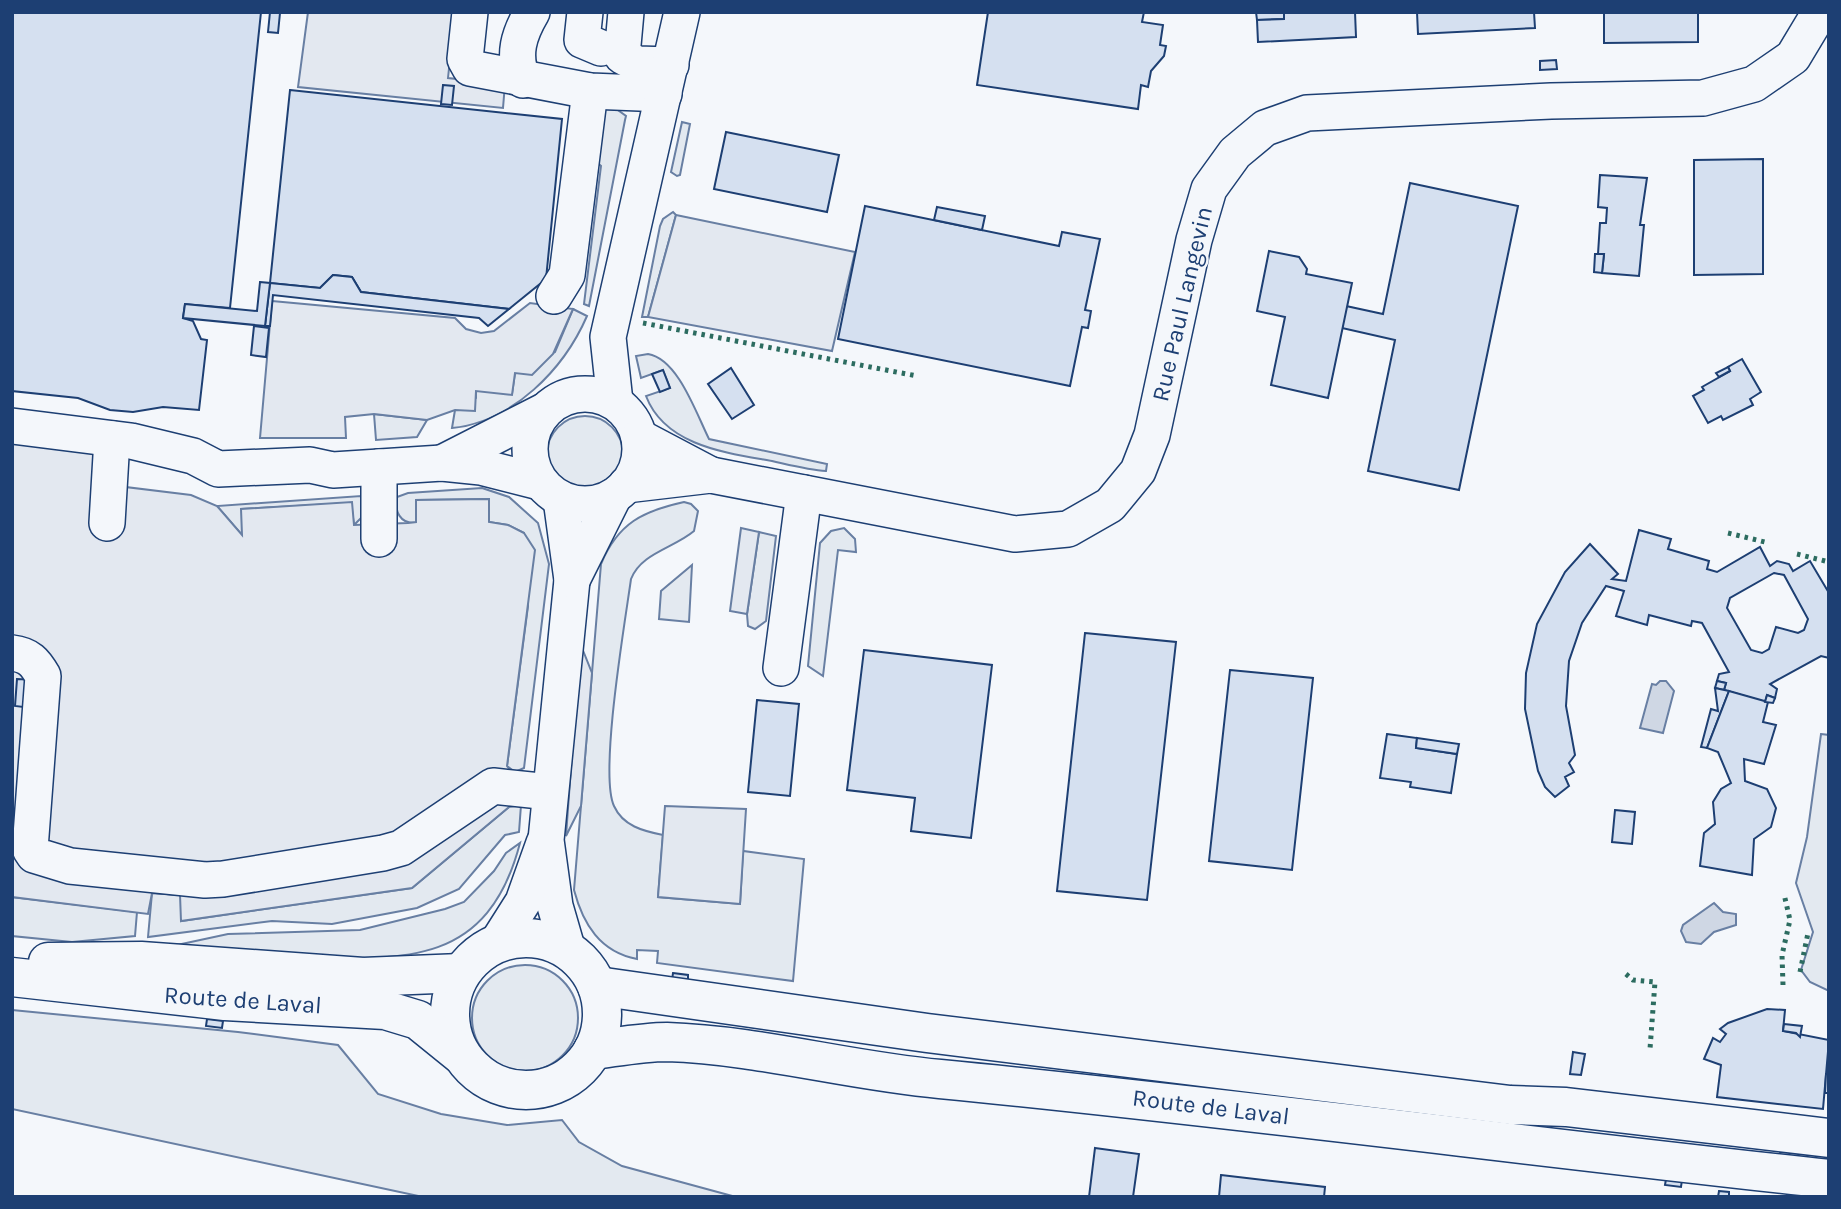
<svg xmlns="http://www.w3.org/2000/svg" width="1841" height="1209" font-family="Karla,sans-serif">
	<style>
		.green { fill: #e3e9f0; stroke: #687fa3; stroke-width: 2 }
		.parking { fill: #e3e8f0; stroke: #687fa3; stroke-width: 2 }
		.water { fill: #cfd7e4; stroke: #687fa3; stroke-width: 2 }
		.building { fill: #d5e0f0; stroke: #1d3f73; stroke-width: 2; fill-rule: evenodd }
		.lines { fill: none; stroke-linecap: round; stroke-linejoin: round }
		.minor-casing { stroke: #1d3f73; stroke-width: 38 }
		.major-casing { stroke: #1d3f73; stroke-width: 41 }
		.minor { stroke: #f4f7fb; stroke-width: 35 }
		.major { stroke: #f4f7fb; stroke-width: 38 }
		.hedge { stroke: #2c6c60; stroke-width: 5; stroke-dasharray: 3.5 5; stroke-linecap: butt }
		.labels { text-anchor: middle; dominant-baseline: central; stroke-width: 5; stroke-linejoin: round; paint-order: stroke }
		.street-label { font-size: 24px; fill: #1d3f73; stroke: #f4f7fb }
	</style>
	<rect width="100%" height="100%" fill="#f4f7fb"/>
	<g class="green">
		<polygon points="615,108 626,116 625,120 589,306 584,304 601,166 591,157 596,109"/>
		<polygon points="682,122 690,124 680,175 677,176 671,172"/>
		<polygon points="673,212 676,215 648,317 642,317 660,226 663,219"/>
		<path d="M573,309l14,7c-23,53 -74,106 -135,112l3,-18 21,-12v-8l36,4 3,-21 40,-21z"/>
		<path d="M648,354c30,5 48,59 61,85l118,25 -1,7c-17,-1 -36,-6 -54,-10 -45,-8 -107,-15 -126,-65l24,-8 -7,-18 -22,8 -5,-22z"/>
		<polygon points="374,414 427,420 417,437 376,440"/>
		<circle cx="585" cy="454" r="38"/>
		<path d="M482,488l27,9 29,26 11,41 -25,204 -9,4 -8,-6 21,-160 -4,-73 -16,-8 -19,-3v-23l-73,1v23c-16,1 -22,-12 -19,-26l11,-4z"/>
		<polygon points="361,496 361,518 354,525 351,503 242,509 244,534 242,535 217,506"/>
		<path d="M684,502l7,2 7,7 -4,20c-20,17 -53,22 -63,48 -6,43 -32,195 -17,227 9,20 29,25 49,29l-5,62 82,7 3,-53 61,8 -11,122 -136,-18 1,-12 -21,-1v9c-37,-7 -54,-35 -63,-69l27,-326c17,-41 42,-53 83,-62z"/>
		<polygon points="844,528 855,539 856,552 838,550 823,676 808,666 820,543 831,531"/>
		<polygon points="759,532 776,536 766,621 755,629 748,626 747,614"/>
		<polygon points="692,565 689,622 659,619 661,591"/>
		<polygon points="1821,734 1829,735 1829,991 1810,982 1801,970 1813,932 1796,883 1807,837"/>
		<polygon points="521,805 519,832 505,835 459,889 417,908 332,924 272,921 148,937 152,893 181,895 181,921 412,888 509,807"/>
		<path d="M520,843c-32,123 -116,118 -221,113 -50,-2 -100,-3 -150,-5l79,-17 132,-4 85,-21 19,-7 30,-31 12,-18z"/>
		<polygon points="12,897 137,912 135,936 72,942 12,936"/>
		<circle cx="525" cy="1018" r="53"/>
		<polygon points="12,1010 238,1032 338,1045 378,1094 441,1114 507,1125 562,1120 579,1142 622,1166 736,1197 423,1197 12,1109"/>
	</g>
	<g class="parking">
		<polygon points="308,12 455,12 448,78 505,84 503,108 298,87"/>
		<polygon points="676,215 855,252 832,351 648,317"/>
		<polygon points="272,301 455,318 466,329 481,333 494,331 530,303 573,309 553,354 532,375 515,373 512,395 476,391 475,411 455,410 427,420 374,414 345,417 346,438 260,438"/>
		<polygon points="12,419 130,431 126,487 191,495 217,506 242,535 241,509 352,502 354,525 408,523 416,522 416,500 489,499 489,522 508,525 524,533 535,550 507,766 510,770 509,807 412,888 181,921 180,895 152,893 148,914 12,897"/>
		<polygon points="741,528 759,532 747,614 730,611"/>
		<polygon points="580,643 592,673 581,806 566,836"/>
		<polygon points="665,806 746,809 740,904 658,897"/>
	</g>
	<g class="water">
		<polygon points="1660,681 1666,681 1674,691 1663,733 1640,728 1652,684 1656,685"/>
		<polygon points="1714,903 1723,912 1736,914 1736,925 1714,932 1701,944 1686,942 1681,931 1683,925"/>
	</g>
	<g class="building">
		<polygon points="12,12 261,12 230,308 185,304 183,318 193,321 201,339 207,340 199,410 163,407 133,412 110,410 78,398 12,391"/>
		<polygon points="270,12 280,13 278,33 268,32"/>
		<polygon points="988,12 1144,12 1142,22 1163,25 1160,45 1166,46 1164,56 1151,71 1148,87 1141,85 1138,109 977,85"/>
		<polygon points="1256,12 1284,12 1284,19 1257,20"/>
		<polygon points="1284,12 1355,12 1356,37 1258,42 1257,20 1284,19"/>
		<polygon points="1417,12 1534,12 1535,28 1418,34"/>
		<polygon points="1604,12 1698,12 1698,42 1604,43"/>
		<polygon points="1556,60 1557,69 1540,70 1540,61"/>
		<polygon points="443,85 454,86 452,105 441,104"/>
		<polygon points="290,90 562,119 546,279 509,309 361,292 352,277 333,275 320,288 270,283"/>
		<polygon points="726,132 839,155 827,212 714,189"/>
		<polygon points="1763,159 1763,274 1694,275 1694,160"/>
		<polygon points="1600,175 1647,178 1640,225 1644,225 1639,276 1602,273 1604,254 1598,254 1600,223 1606,223 1607,208 1598,207"/>
		<polygon points="1410,183 1518,206 1459,490 1368,471 1395,340 1342,328 1346,306 1383,314"/>
		<polygon points="865,206 1059,246 1062,232 1100,239 1085,310 1091,311 1088,328 1082,327 1070,386 838,339"/>
		<polygon points="937,207 985,216 982,230 934,220"/>
		<polygon points="1269,251 1299,257 1307,269 1306,274 1352,283 1328,398 1271,385 1285,317 1257,311"/>
		<polygon points="1595,254 1604,254 1602,273 1594,272"/>
		<polygon points="333,275 352,277 361,292 509,309 488,326 479,318 273,295 270,326 265,326 270,283 320,288"/>
		<polygon points="260,282 270,283 265,326 183,318 185,304 257,311"/>
		<polygon points="254,326 269,328 266,357 251,355"/>
		<polygon points="1742,359 1761,392 1750,399 1753,405 1723,420 1721,416 1708,423 1693,396 1704,390 1702,387 1730,371 1728,367"/>
		<polygon points="1728,367 1730,371 1719,377 1716,373"/>
		<polygon points="731,368 754,405 732,419 708,384"/>
		<polygon points="663,370 670,388 660,392 652,374"/>
		<path d="M1639,530l32,9 -3,10 41,12 -2,8 10,3 43,-25 10,19 7,-5 12,3 4,7 17,-10 19,32v65l-8,-2 -51,28 7,5 -2,9 -8,-3 -2,7 -41,-12 2,-7 -9,-2 2,-7 10,-2 -27,-49 -10,-2 -1,5 -42,-11 -2,10 -31,-9 8,-25 -18,-5 -24,37 -13,38 -3,45 9,49 -6,8 5,9 -9,5 4,9 -14,11 -10,-10 -7,-16 -13,-62 1,-36 11,-49 28,-52 25,-28 28,30 -6,5 14,2zM1774,573l10,2 24,44 -4,11 -6,3 -22,-6 -7,22 -7,4 -11,-3 -24,-42 3,-10z"/>
		<polygon points="1085,633 1176,642 1147,900 1057,891"/>
		<polygon points="864,650 992,665 971,838 911,831 915,798 847,790"/>
		<polygon points="1230,670 1313,678 1292,870 1209,861"/>
		<polygon points="17,679 34,680 31,708 15,706"/>
		<polygon points="1717,681 1726,683 1724,690 1715,688"/>
		<polygon points="1715,688 1729,691 1707,748 1701,747 1711,709 1718,711"/>
		<polygon points="1729,691 1768,702 1763,722 1776,725 1764,764 1744,759 1745,781 1767,789 1776,808 1771,827 1754,839 1752,875 1700,866 1704,833 1715,824 1713,802 1721,789 1731,783 1718,752 1707,748"/>
		<polygon points="1767,695 1775,698 1773,703 1765,702"/>
		<polygon points="757,700 799,704 790,796 748,792"/>
		<polygon points="1387,734 1417,738 1416,748 1457,754 1451,793 1410,787 1411,782 1380,778"/>
		<polygon points="1417,738 1459,744 1457,754 1416,748"/>
		<polygon points="1615,810 1635,812 1632,844 1612,842"/>
		<polygon points="673,973 688,975 688,981 672,980"/>
		<polygon points="1767,1009 1785,1010 1783,1031 1829,1040 1823,1109 1717,1097 1721,1065 1704,1059 1713,1038 1720,1042 1726,1034 1720,1029 1728,1023"/>
		<polygon points="207,1019 223,1021 222,1028 206,1026"/>
		<polygon points="1784,1024 1802,1026 1800,1037 1796,1033 1783,1031"/>
		<polygon points="1573,1052 1585,1054 1581,1075 1570,1074"/>
		<polygon points="1826,1074 1829,1074 1829,1093 1825,1093"/>
		<polygon points="1095,1148 1139,1154 1133,1197 1089,1197"/>
		<polygon points="1221,1175 1325,1187 1324,1197 1219,1197"/>
		<polygon points="1666,1179 1682,1180 1681,1187 1665,1185"/>
		<polygon points="1719,1191 1729,1192 1729,1197 1718,1197"/>
	</g>
	<g class="lines">
		<g class="minor-casing">
			<g id="minor">
				<polyline points="470,12 465,59 470,68 590,91 664,94"/>
				<polyline points="585,12 582,40 601,48"/>
				<polyline points="626,12 622,56 637,64 671,65"/>
				<path d="M523,80c-11,-25 -4,-46 9,-68"/>
				<polyline points="554,296 567,275 590,91"/>
				<circle cx="585" cy="449" r="55"/>
				<polyline points="615,402 608,337 682,12"/>
				<polyline points="12,426 131,441 193,456 218,469 310,465 333,470 442,463 481,467 540,482"/>
				<polyline points="639,437 711,475"/>
				<polyline points="442,463 544,411"/>
				<polyline points="379,467 379,539"/>
				<polyline points="626,485 711,475 1015,534 1068,529 1110,505 1138,471 1152,435 1194,240 1209,189 1235,153 1265,128 1307,113 1551,101 1703,98 1754,84 1793,57 1820,12"/>
				<polyline points="561,499 572,580 546,840 555,906 568,951"/>
				<polyline points="107,523 112,439"/>
				<polyline points="572,580 614,496"/>
				<path d="M12,653c17,2 23,9 31,23l-13,173 4,6 36,11 135,14 18,-1 160,-26 18,-5 92,-62 57,6"/>
				<polyline points="781,668 804,493"/>
				<polyline points="497,943 523,902 544,843"/>
			</g>
		</g>
		<g class="major-casing">
			<g id="major">
				<circle cx="526" cy="1014" r="76"/>
				<polyline points="48,962 141,961 363,977 461,973"/>
				<polyline points="12,977 225,1001 385,1010 418,1020 460,1054"/>
				<polyline points="597,986 927,1033 1510,1105 1566,1107 1829,1138"/>
				<path d="M593,1050c24,-3 50,-8 74,-8 92,3 182,29 273,37 297,29 592,68 889,100"/>
			</g>
		</g>
		<use href="#minor" class="minor"/>
		<use href="#major" class="major"/>
		<g class="hedge">
			<polyline points="643,323 917,376"/>
			<polyline points="1728,533 1769,543"/>
			<polyline points="1797,554 1829,562"/>
			<polyline points="1800,972 1808,933"/>
			<polyline points="1626,974 1633,980 1655,982 1650,1049"/>
			<polyline points="1783,985 1782,955 1790,920 1784,894"/>
		</g>
	</g>
	<g class="labels">
		<g class="street-label">
			<text transform="translate(1182 304) rotate(-77)">Rue Paul Langevin</text>
			<text transform="translate(243 1000) rotate(4)">Route de Laval</text>
			<text transform="translate(1211 1107) rotate(7)">Route de Laval</text>
		</g>
	</g>
	<rect width="1841" height="1209" fill="none" stroke="#1d3f73" stroke-width="28"/>
</svg>
